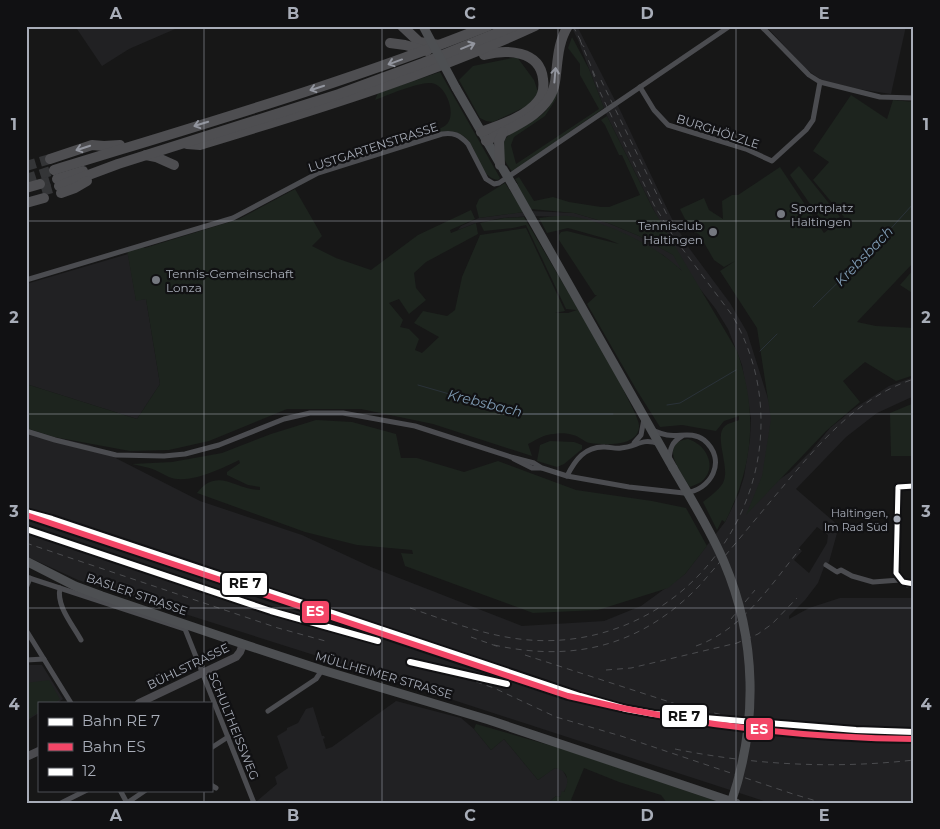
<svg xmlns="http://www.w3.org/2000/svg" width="940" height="829" font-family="Montserrat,sans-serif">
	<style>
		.built { fill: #212123; fill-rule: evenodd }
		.green { fill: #1d241e }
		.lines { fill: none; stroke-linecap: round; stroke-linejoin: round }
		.stream { stroke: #2a3239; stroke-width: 1 }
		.highway-tunnel { stroke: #343537; stroke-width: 10; stroke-dasharray: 10 5; stroke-linecap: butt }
		.street { stroke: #4b4c50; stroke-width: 5 }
		.secondary { stroke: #4a4a4e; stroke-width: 8 }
		.primary { stroke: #4d4f52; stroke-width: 9 }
		.highway { stroke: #4e4e51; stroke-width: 10 }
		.rail { stroke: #4b4c4f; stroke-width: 1; stroke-dasharray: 6 5; stroke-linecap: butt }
		.primary-bridge { stroke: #4d4f52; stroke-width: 9 }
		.bus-1-casing { stroke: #111113; stroke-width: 9 }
		.bus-1 { stroke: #fff; stroke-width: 5 }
		.rail-1-casing { stroke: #111113; stroke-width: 10 }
		.rail-2-casing { stroke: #111113; stroke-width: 10 }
		.rail-1 { stroke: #fff; stroke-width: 6 }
		.rail-2 { stroke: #f34667; stroke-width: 6 }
		.oneway { stroke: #92959e }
		.grid { fill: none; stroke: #a8adb8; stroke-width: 1; stroke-opacity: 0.55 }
		.poi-dot { fill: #757880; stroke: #111113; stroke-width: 2 }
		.bus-dot { fill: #a8adb8; stroke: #111113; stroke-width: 2 }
		.labels { text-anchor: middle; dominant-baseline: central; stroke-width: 4.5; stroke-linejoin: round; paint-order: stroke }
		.bus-label { font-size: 11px; fill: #a8adb8; stroke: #111113; text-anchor: end }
		.street-label { font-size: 12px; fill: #a8adb8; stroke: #111113 }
		.poi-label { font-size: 12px; fill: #a8adb8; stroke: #111113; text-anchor: start }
		.water-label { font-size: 14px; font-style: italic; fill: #7f9bb3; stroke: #111113 }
		.line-badge { stroke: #111113; stroke-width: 2 }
		.badge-label { font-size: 14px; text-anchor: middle; font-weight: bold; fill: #fff }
		.pale-badge-label { font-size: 14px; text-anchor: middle; font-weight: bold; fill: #111 }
		.neatline { fill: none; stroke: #a8adb8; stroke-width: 2 }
		.grid-label { font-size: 16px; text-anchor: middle; font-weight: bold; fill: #a8adb8 }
	</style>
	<rect width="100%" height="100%" fill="#171717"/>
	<g class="built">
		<polygon points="75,26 182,26 129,49 102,66"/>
		<path d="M571,26h6l44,86 51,107 17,29 41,55 17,29 28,89 -12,70 27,-19 21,-21 19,-23 25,-20 34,-22 25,-9v19l-37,17 -31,24 -50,52 43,37 -10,36 -5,5 -6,16 -13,17 -16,16v3l20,-11 31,-10h74v205h-144l-418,-136 -274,-87 -52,-24v-128l28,9 36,8 110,56 102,34 69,32 151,59 82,-5 37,-15 44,-32 40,-52 7,-14 7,-15 5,-16 6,-38 1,-21 -9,-53 -14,-36 -13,-21 -22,-28 -30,-25 -92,-38 -40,-1 -28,2 -27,5 -18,7 3,-4 18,-8 52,-7 43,2 34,10 31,13 38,21 -70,-141 -29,-76zM817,527l11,8 -1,8 -18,30 -15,-13 8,-9 -3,-3z"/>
		<polygon points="766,26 906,26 891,94 858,89 821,80 805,68"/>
		<polygon points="128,254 136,300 146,299 160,384 137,419 26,384 26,284"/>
		<polygon points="26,665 42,665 63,699 57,703 39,703 39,713 26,721"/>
		<polygon points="396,701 461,718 474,729 491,750 504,739 538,780 550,771 555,768 562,769 568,780 567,787 560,797 556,796 548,803 257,803 257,801 277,784 275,777 288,768 277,736 287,730 287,728 298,723 306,709 313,707 322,736 324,736 325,738 323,739 326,749 332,747"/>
	</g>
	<g class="green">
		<path d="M572,37l17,32 15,39 -92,64c-3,-5 -6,-9 -8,-13 -7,-29 18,-30 36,-43 9,-6 13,-17 18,-26l-2,9 -11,17 -31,21 -3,8 5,19 83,-55 -19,-34v-11l-12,-16z"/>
		<polygon points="517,57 534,80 538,92 529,105 493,122 486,121 480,118 459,80 473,66"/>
		<path d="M440,72l60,106 -2,2c-29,-4 -13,-63 -68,-45l-1,-2c6,-3 17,-5 20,-12 6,-11 -4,-37 -18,-38 -13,-1 -43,12 -56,17l3,-7z"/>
		<polygon points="851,95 887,119 893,100 914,102 914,262 857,322 876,326 914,328 914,375 896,381 865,362 843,381 860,402 826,431 746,515 762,476 771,419 757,328 720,271 735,261 724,267 714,260 699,234 691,231 680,209 704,198 709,210 723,219 722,201 732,195 738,195 780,167 824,233 844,217 813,180 829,162 813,151"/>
		<path d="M607,116l46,93 84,142c21,61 17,114 -12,171l-3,-2 -5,10 -14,-28c6,-5 16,-12 20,-19 8,-15 -10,-47 2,-57 3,-3 10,-4 14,-6v-4l-15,5 -8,10 -34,-6 -22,2 -24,-38 -49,-85 10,-9h-2l-36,-55v-5l2,-3 6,-1 52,13 -12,-5 -39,-11 -21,5 -8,-15c10,-1 20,-3 30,-2 34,4 89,30 113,55l-9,-16 -34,-19 -31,-13 -34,-10 -43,-4 -14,-24 1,-1 -3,-5 4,-2 15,24 19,-4 16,5 32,5h8l31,-12 -18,-40h-3l-14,-30 -4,-5z"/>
		<polygon points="799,166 840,217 826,227 790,175"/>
		<polygon points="505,183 524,212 479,218 476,206 479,199"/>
		<path d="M295,189l27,47 -10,10 24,12 35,12 47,-35 53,-25 4,9 -25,11 1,3 25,-10 2,11 -52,28 -12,11 2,15 10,12 -17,14 -10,-15 -10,4 14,17 -3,7 9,2 10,10 -4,11 7,3 17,-16 -25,-14 9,-12 24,5 8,-6 7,-33 18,-42 46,-7 39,83 -10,2h13l9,-3 -11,-1 -40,-84 -13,3 -29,3 -4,-8 24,-5 20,-1 95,162c4,13 19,36 20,46 1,22 -35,20 -49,18 -6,-1 -11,-7 -17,-8 -6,-2 -14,-2 -19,-1 -9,0 -18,6 -26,10l4,12 -99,-32 -72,-15h-74l-78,32 -40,9 -39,1 -76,-14 -28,-9v-44l111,35 23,-35 -14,-85 -10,2 -9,-51 13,-4 5,2 94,-29z"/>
		<polygon points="914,269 914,294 900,285"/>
		<polygon points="914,403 914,456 891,456 890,413"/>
		<path d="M316,420l36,2 44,12 5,24h16l47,14 34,-11 78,29 76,11 34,7 21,38 -22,28 -17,14 -70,22 -65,3 -128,-47 -4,-13 12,1 -1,-4 -55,-5 -52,-13 -108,-39c20,-27 39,-3 63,-3v-3l-12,-2 -21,-10v-3l13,-9 -1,-3c-18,9 -51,25 -70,17 -5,-2 -9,-5 -14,-7 -7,-3 -15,-4 -23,-6l40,-2 50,-9 49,-19z"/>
		<path d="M688,439c18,5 31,29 13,43 -3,2 -7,3 -11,5 -9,-15 -32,-44 -2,-48z"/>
		<polygon points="550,441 574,442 582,445 582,449 564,464 557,467 537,461 540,445"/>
		<polygon points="49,680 60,699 55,703 39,703 39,712 26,720 26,683"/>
		<path d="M476,724l90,26 156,53h-50l-2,-2 -3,2 -6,-8 -42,-13 -35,-14 -13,32 5,3h-28l8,-7 4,1 2,-6 2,1c6,-11 4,-22 -9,-24l-17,12 -34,-41 -13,11 -17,-21z"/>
	</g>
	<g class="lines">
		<g class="stream">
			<polyline points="813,307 875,246 914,203"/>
			<polyline points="760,351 777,334"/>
			<polyline points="418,385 519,414 613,414"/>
			<polyline points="667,405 680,403 736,370"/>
		</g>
		<g class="highway-tunnel">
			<polyline points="26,166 50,159"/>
			<polyline points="26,179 54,170"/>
			<polyline points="40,184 57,179"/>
			<polyline points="42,191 59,186"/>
		</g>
		<g class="street">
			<polyline points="761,26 809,75 820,82 880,97 914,98"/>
			<polyline points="640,87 654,110 668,125 746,149 772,161 806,130 813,120 820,82"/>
			<path d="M26,280l207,-62 85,-45 124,-39c11,-2 18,1 26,10l18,35 8,5 5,-1 231,-157"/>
			<path d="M26,431l29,9 61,15 48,1 21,-2 34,-9 65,-26 26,-6h33l72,13 96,31 23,6 8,5 25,8 62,11 55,6c27,-2 44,-33 20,-53 -12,-9 -24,-3 -37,-5 -6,-1 -10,-3 -15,-5"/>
			<polyline points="634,443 641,435 644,419"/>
			<polyline points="514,459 532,468 541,468"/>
			<path d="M669,460c1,-12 3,-18 13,-24"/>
			<path d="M567,476c8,-16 18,-30 38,-29 5,0 11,2 16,1 16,-1 21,-11 38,-4"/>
			<polyline points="826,565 837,572 841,570 852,576 873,582 900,580 907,585 914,584"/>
			<polyline points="26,577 185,629 254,803"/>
			<polyline points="900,580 896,573 898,487 914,486"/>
			<polyline points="26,588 30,578"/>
			<path d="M60,588c-4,18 13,37 21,52"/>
			<polyline points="26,630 71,703"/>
			<polyline points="26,660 44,659"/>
			<polyline points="268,711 316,679 322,670"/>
			<polyline points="211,748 228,737"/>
			<polyline points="211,785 216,788"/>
			<polyline points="120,790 127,803 146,790"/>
			<polyline points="61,803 87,790"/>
		</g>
		<g class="secondary">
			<polyline points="139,703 236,657 240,652 243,644"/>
			<polyline points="26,757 39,751"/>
		</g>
		<g class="primary">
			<polyline points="456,88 500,164"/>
			<polyline points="513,186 673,468"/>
			<polyline points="26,561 75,586 102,596 243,644 322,670 489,720 736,803"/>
		</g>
		<g class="highway">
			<polyline points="402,26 419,42 439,45"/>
			<polyline points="390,43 405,45 427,51"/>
			<path d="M481,132c19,-7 45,-15 57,-31 5,-6 6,-15 5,-22 -3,-29 -37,-30 -59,-24"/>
			<path d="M486,141c25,-13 64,-27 69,-59 3,-20 2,-38 13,-56"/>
			<path d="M187,144l13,1c114,-35 227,-69 335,-119"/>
			<polyline points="146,155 156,157 174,165"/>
			<polyline points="50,159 92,145 104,146 120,145"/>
			<polyline points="500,165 499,141 503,132"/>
			<path d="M54,170c146,-45 292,-87 434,-144"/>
			<polyline points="57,179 83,171"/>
			<polyline points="59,186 118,164 339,94 423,63 514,26"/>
			<polyline points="26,188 40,184"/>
			<polyline points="61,193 75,188 87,181"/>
			<polyline points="26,203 44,198"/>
		</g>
		<g class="rail">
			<polyline points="573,26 584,47"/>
			<polyline points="580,40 595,76"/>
			<polyline points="601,80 668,217"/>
			<polyline points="26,543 278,628 329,642"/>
			<path d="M410,608c58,20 106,40 169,30 148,-24 229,-193 153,-323l-57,-76 -21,-34 -55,-115 -7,-20"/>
			<polyline points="731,619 755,590"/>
			<polyline points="471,637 499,647"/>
			<path d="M494,645c82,18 149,0 207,-61 25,-29 49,-58 74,-88 39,-46 79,-98 139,-117"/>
			<path d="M696,646c46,-16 74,-60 104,-97"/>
			<polyline points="525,655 679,705 727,716"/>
			<polyline points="606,670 631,668 737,643 758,634 772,624 797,598"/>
			<polyline points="445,671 494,688 556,717 621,736 793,794 823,803"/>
			<path d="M675,749c78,16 160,20 239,11"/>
		</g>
		<g class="primary-bridge">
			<polyline points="423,26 456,88"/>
			<polyline points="503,169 513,186"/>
			<path d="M673,468c18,31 37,61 51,94 33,77 34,162 7,241"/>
		</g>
		<g class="bus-1-casing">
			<polyline id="bus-1" points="914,486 898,487 896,573 903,582 914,584"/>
		</g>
		<use href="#bus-1" class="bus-1"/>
		<g class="rail-1-casing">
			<g id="rail-1">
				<polyline points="26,512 52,519 580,696 626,709 654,714 856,730 914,732"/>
				<polyline points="26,529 271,611 378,641"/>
				<polyline points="410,662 507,684"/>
			</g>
		</g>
		<g class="rail-2-casing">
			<path id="rail-2" d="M26,515l542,181c112,27 231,42 346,43"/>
		</g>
		<use href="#rail-1" class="rail-1"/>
		<use href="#rail-2" class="rail-2"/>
	</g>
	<defs><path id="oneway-shaft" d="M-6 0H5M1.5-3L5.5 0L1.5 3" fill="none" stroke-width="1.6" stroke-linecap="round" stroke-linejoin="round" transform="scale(1.25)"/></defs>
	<g class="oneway">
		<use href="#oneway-shaft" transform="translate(468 46) rotate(-22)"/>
		<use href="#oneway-shaft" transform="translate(395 62) rotate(160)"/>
		<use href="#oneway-shaft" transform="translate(555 75) rotate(-85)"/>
		<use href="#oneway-shaft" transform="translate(317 88) rotate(162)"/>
		<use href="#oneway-shaft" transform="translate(201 124) rotate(163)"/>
		<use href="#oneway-shaft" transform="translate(83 148) rotate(162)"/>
	</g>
	<path class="grid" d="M204,26v677M382,26v777M558,26v777M736,26v777M26,221h888M26,414h888M26,608h888M204,790v13"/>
	<g class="poi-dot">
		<circle cx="781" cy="214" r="5"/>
		<circle cx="713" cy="232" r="5"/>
		<circle cx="156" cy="280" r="5"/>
	</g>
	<circle class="bus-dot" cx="897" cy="519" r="4.5"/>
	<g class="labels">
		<g class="bus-label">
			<text x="888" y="513">Haltingen,<tspan x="888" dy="14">Im Rad Süd</tspan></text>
		</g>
		<g class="street-label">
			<text transform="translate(718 131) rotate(18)">BURGHÖLZLE</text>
			<text transform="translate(373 147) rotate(-18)">LUSTGARTENSTRASSE</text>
			<text transform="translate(137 594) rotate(19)">BASLER STRASSE</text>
			<text transform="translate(188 666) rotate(-26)">BÜHLSTRASSE</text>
			<text transform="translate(384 675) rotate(16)">MÜLLHEIMER STRASSE</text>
			<text transform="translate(234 726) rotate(68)">SCHULTHEISSWEG</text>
		</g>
		<g class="poi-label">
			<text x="791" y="207">Sportplatz<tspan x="791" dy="14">Haltingen</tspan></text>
			<text x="703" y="225" text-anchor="end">Tennisclub<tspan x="703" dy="14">Haltingen</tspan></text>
			<text x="166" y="273">Tennis-Gemeinschaft<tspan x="166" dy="14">Lonza</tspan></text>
		</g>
		<g class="water-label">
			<text transform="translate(864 256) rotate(-46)">Krebsbach</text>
			<text transform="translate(485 403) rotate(14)">Krebsbach</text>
		</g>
	</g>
	<g class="line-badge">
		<rect x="221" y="572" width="47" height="24" rx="5" fill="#fff"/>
		<rect x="301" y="600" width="29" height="24" rx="5" fill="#f34667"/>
		<rect x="661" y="704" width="47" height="24" rx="5" fill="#fff"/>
		<rect x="745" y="717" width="29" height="24" rx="5" fill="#f34667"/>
	</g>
	<g class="badge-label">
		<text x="315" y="616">ES</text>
		<text x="759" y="734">ES</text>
	</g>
	<g class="pale-badge-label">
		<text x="245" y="588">RE 7</text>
		<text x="684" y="721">RE 7</text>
	</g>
	<rect width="940" height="829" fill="none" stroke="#111113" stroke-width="55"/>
	<rect x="38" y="702" width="175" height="90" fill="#111113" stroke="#4d4f55"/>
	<rect x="48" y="718" width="25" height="8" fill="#ffffff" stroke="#4d4f55"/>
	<text x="82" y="726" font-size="15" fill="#a8adb8">Bahn RE 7</text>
	<rect x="48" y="743" width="25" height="8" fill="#f34667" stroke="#4d4f55"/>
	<text x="82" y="752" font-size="15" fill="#a8adb8">Bahn ES</text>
	<rect x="48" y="768" width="25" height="8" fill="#ffffff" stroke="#4d4f55"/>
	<text x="82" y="776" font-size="15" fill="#a8adb8">12</text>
	<rect x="28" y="28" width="884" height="774" class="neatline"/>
	<g class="grid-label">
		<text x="116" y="19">A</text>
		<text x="293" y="19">B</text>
		<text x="470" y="19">C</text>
		<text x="647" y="19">D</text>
		<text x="824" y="19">E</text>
		<text x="14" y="130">1</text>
		<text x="926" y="130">1</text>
		<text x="14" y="323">2</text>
		<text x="926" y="323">2</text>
		<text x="14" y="517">3</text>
		<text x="926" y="517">3</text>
		<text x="14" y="710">4</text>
		<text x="926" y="710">4</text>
		<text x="116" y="821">A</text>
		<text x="293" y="821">B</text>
		<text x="470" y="821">C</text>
		<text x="647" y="821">D</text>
		<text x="824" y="821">E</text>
	</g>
</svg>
